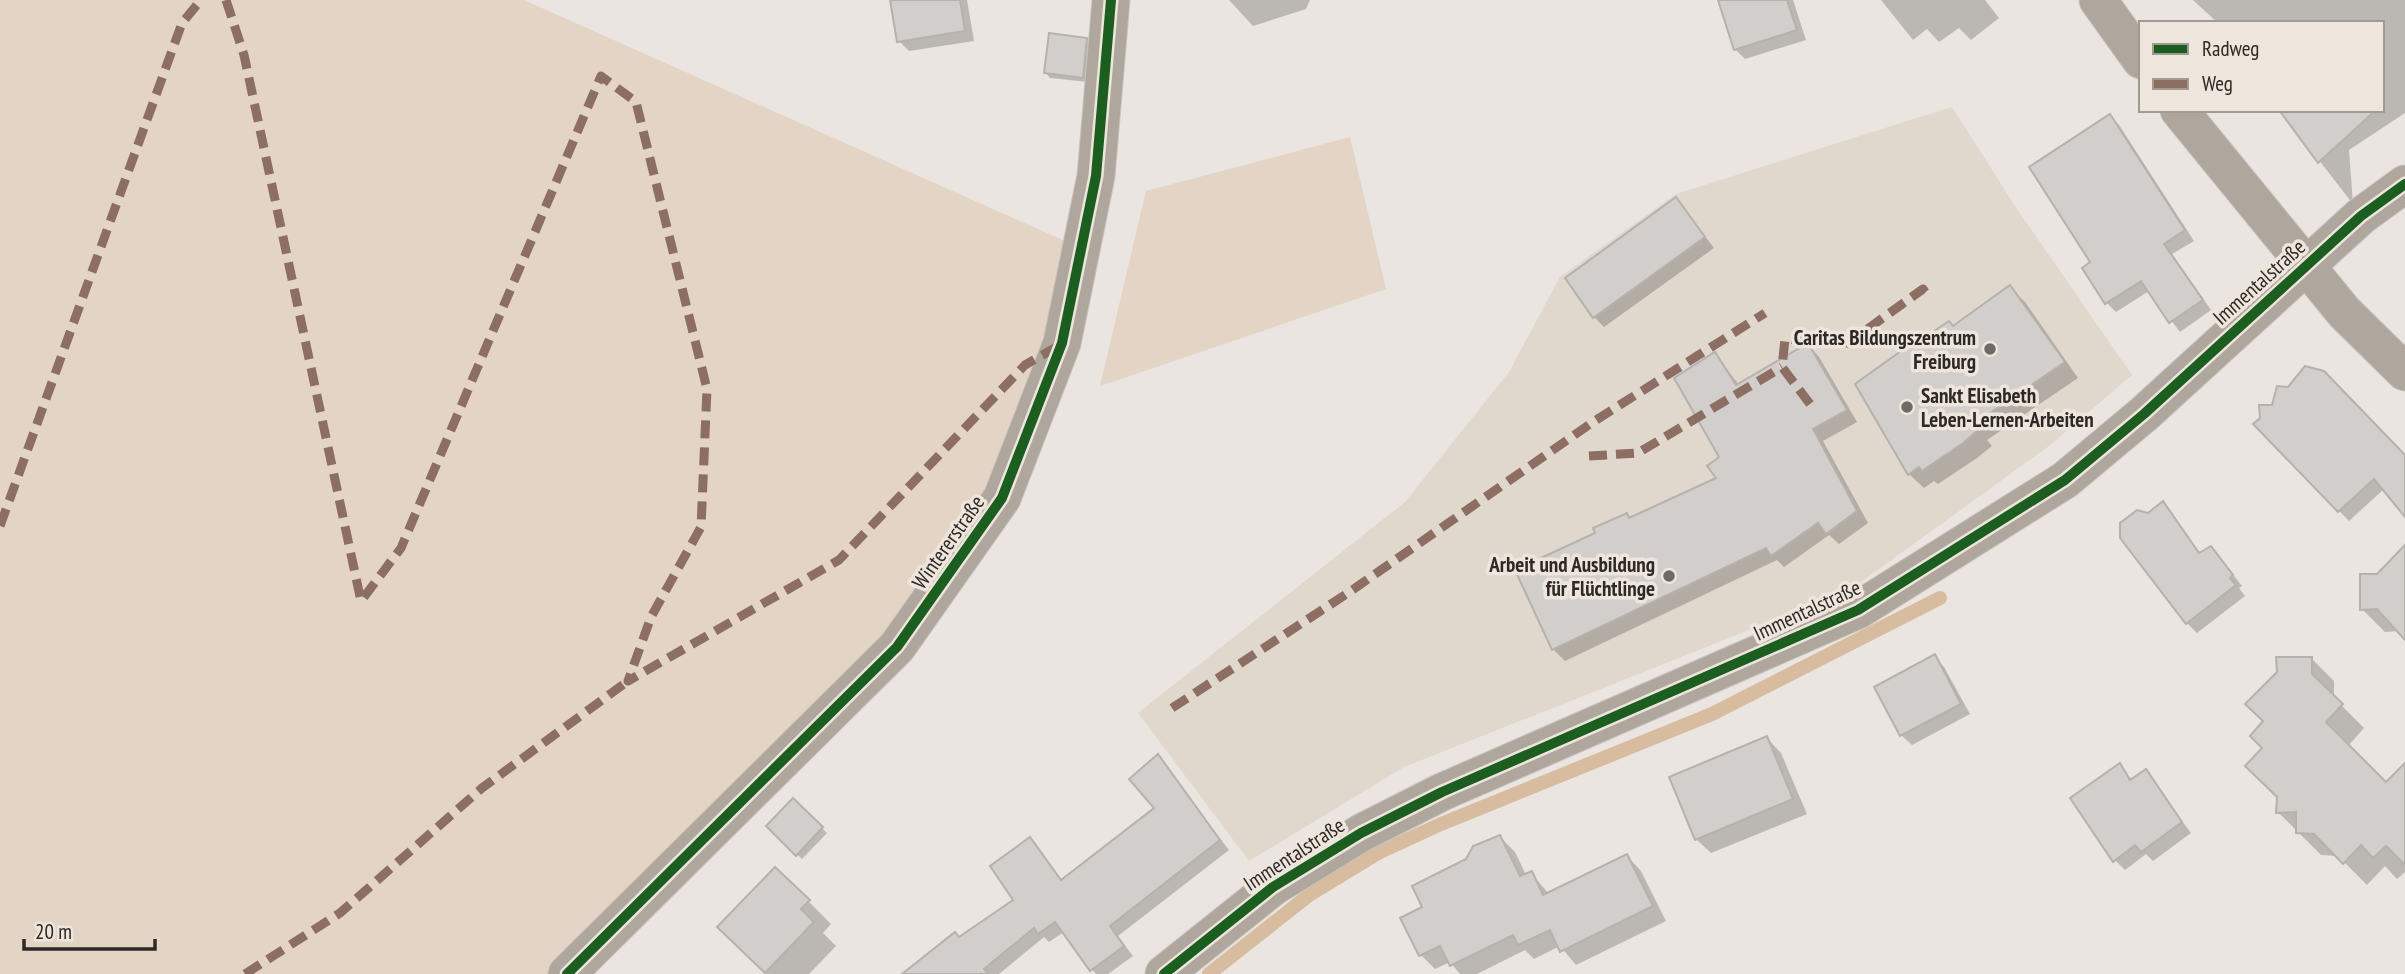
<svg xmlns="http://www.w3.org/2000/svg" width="2405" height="974" font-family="'PT Sans Narrow',sans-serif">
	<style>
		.built { fill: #e0d7cd }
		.green { fill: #e3d4c5 }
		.shadow { fill: #0003 }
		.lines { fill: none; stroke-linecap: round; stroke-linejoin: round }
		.stream { stroke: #d8bca0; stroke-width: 14 }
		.building { fill: #d2cecb; stroke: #b5b1ad; stroke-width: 2 }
		.street-casing { stroke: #c7c3bf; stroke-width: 39 }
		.street { stroke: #afa79e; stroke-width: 37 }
		.quiet { stroke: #8d6e63; stroke-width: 9; stroke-dasharray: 18 9; stroke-linecap: butt }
		.cycleway-casing { stroke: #eee5dc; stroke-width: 15 }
		.cycleway { stroke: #1b5e20; stroke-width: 10 }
		.poi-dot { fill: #6e6b67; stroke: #eee5dc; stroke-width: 2.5 }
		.labels { text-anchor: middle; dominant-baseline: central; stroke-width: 7; stroke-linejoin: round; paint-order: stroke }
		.street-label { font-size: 21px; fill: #2c2926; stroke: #eee5dc }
		.poi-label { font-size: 21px; font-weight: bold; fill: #2c2926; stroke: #eee5dc; text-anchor: end }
	</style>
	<rect width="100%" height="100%" fill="#eae5e0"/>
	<polygon class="built" points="1952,107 2015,206 2132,375 2049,446 1850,590 1404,767 1249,861 1138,713 1405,502 1509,372 1560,277 1676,194"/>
	<g class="green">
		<polygon points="0,0 524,0 1085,250 1008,501 572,974 0,974"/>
		<polygon points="1350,137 1386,289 1100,386 1146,191"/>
	</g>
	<g class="shadow">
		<polygon points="892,0 967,0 974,41 909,51 899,41"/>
		<polygon points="1229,0 1310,0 1306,9 1253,26"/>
		<polygon points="1720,0 1793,0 1806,40 1745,59 1735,49"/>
		<polygon points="1881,0 1985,0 1999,18 1971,40 1959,28 1939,42 1927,29 1913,40"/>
		<polygon points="2193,0 2405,0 2405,113 2349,150 2353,204 2294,128 2286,110 2382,110 2382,23 2218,23"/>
		<polygon points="1086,40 1091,45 1088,82 1050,78 1046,73"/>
		<polygon points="2109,116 2119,125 2194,241 2172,254 2211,310 2180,332 2149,291 2116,312 2107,303 2092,263"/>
		<polygon points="1676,199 1714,248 1604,327 1594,317"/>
		<polygon points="2010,288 2025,302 2078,378 1987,440 1992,446 1977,458 1938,484 1934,481 1924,488 1909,474 1954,328"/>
		<polygon points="1808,345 1819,357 1857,422 1823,441 1868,523 1839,544 1829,535 1784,567 1777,560 1565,661 1553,649 1597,534 1627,515 1631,519 1718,479 1722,457 1715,354 1739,385"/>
		<polygon points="2274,407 2405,461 2405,513 2384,489 2349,521 2255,424"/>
		<polygon points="2163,504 2201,554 2210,548 2220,558 2242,586 2239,588 2245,596 2197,633 2187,623 2148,515"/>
		<polygon points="2405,547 2405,637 2399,631 2385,632 2362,609 2377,576"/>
		<polygon points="1934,656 1944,667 1970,714 1912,745 1901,735"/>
		<polygon points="2312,659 2334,681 2334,698 2364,728 2348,746 2386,785 2405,769 2405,872 2397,879 2385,866 2367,885 2338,856 2321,855 2278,812 2278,797 2264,748"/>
		<polygon points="1767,738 1781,753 1807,814 1711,853 1696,839"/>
		<polygon points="1157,757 1229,850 1118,936 1133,956 1108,974 1096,974 1064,932 1049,942 1044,937 999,974 904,974 1016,900 1030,839 1062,881 1156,808"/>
		<polygon points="2119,765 2133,781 2145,771 2191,833 2153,861 2146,854 2125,870 2115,860"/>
		<polygon points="793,801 827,833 802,859 768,826"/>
		<polygon points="1500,837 1515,852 1526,875 1531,873 1549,894 1627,856 1641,871 1666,921 1576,965 1560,946 1534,959 1525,950 1477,974 1460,974 1450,962 1435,969 1421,955 1424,908 1467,861"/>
		<polygon points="808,901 831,924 823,933 836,946 809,974 767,974 719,927"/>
	</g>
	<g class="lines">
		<polyline class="stream" points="1209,974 1309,895 1378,853 1441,824 1712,714 1940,598"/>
	</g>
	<g class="building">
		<polygon points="890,0 960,0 965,31 897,42"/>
		<polygon points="1718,0 1787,0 1797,30 1734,50"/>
		<polygon points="1049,33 1087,38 1083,78 1044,73"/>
		<polygon points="2279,110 2376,110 2318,163"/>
		<polygon points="2110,114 2185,230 2164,244 2203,300 2169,323 2141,281 2105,304 2082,268 2090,262 2029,167"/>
		<polygon points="1676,197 1705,237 1593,318 1565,278"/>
		<polygon points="2010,285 2065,362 1974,424 1978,430 1963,443 1922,471 1919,467 1908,475 1855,384 1915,341 1916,343 1949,321 1953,326"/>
		<polygon points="1808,343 1847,410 1813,429 1857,511 1826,534 1818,523 1771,556 1766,548 1552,650 1515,570 1595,533 1593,528 1627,513 1629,518 1716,478 1707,466 1719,457 1674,378 1715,352 1736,385"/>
		<polygon points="2305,366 2324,371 2405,455 2405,517 2374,479 2338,512 2253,424 2260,418 2259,405 2272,405 2277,386 2288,387"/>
		<polygon points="2163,501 2199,553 2211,546 2233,575 2230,578 2236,585 2186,624 2120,538 2120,523 2137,510 2148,513"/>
		<polygon points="2405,545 2405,640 2377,609 2360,610 2360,574 2377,574"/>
		<polygon points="1935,654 1961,704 1900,736 1874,687"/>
		<polygon points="2276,657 2312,657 2312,674 2343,704 2326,722 2386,782 2405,763 2405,865 2386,846 2373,858 2361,845 2343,864 2314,834 2296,833 2296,812 2276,813 2277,797 2245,766 2262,748 2250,736 2263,721 2245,704 2277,672"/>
		<polygon points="1767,736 1793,799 1695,840 1669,777"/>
		<polygon points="1158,754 1220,840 1110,926 1124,946 1090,971 1055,922 1038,934 1034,928 984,969 988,974 902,974 955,932 959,937 1013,900 990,866 1030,837 1061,880 1154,808 1129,779"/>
		<polygon points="2120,763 2130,780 2146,769 2182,822 2141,852 2135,845 2113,862 2070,798"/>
		<polygon points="793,798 823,827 796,856 766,826"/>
		<polygon points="1500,835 1520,876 1532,871 1543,895 1627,854 1653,906 1560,952 1550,930 1518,945 1513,935 1450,966 1440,946 1419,956 1400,918 1422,907 1412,886 1466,859 1473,846"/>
		<polygon points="775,867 810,900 801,909 814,922 765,973 717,927"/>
	</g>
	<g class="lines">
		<g class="street-casing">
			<g id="street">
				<polyline points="2098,0 2141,60"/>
				<polyline points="2179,110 2344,312 2405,372"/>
				<polyline points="567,974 897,647 1002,498 1062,343 1096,176 1111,0"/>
				<polyline points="1164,974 1273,887 1361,833 1442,792 1858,610 2065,480 2144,414 2361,216 2405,184"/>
			</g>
		</g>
		<use href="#street" class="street"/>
		<g class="quiet">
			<polyline points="226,0 244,55 361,601 401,548 601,76 636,102 707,389 701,527 651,617 628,681 839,560 1025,365 1060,345"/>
			<polyline points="1810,404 1782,367 1785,339 1848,343 1923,289 1926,293"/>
			<polyline points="1589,456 1638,453 1782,367"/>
			<polyline points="0,526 182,23 201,0"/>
			<polyline points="1172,708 1348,593 1593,422 1765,313"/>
			<polyline points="245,974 340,913 482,788 628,681"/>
		</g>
		<g class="cycleway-casing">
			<g id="cycleway">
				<polyline points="567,974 897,647 1002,498 1062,343 1096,176 1111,0"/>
				<polyline points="1164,974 1273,887 1361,833 1442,792 1858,610 2065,480 2144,414 2361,216 2405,184"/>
			</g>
		</g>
		<use href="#cycleway" class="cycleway"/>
	</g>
	<g class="poi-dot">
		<circle cx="1990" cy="349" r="7"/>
		<circle cx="1907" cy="407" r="7"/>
		<circle cx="1669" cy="576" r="7"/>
	</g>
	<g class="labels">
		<g class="street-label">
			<text transform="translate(2259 282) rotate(-42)">Immentalstraße</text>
			<text transform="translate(948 542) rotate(-55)">Wintererstraße</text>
			<text transform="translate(1807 610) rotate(-25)">Immentalstraße</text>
			<text transform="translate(1294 854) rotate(-33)">Immentalstraße</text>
		</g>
		<g class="poi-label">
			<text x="1976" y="337">Caritas Bildungszentrum<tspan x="1976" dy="24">Freiburg</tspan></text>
			<text x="1921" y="395" text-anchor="start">Sankt Elisabeth<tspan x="1921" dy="24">Leben-Lernen-Arbeiten</tspan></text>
			<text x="1655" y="564">Arbeit und Ausbildung<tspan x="1655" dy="24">für Flüchtlinge</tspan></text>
		</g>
	</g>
	<rect x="2139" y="21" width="245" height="91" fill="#eee5dc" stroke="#a09a93" stroke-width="2"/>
	<rect x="2153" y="44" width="35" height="10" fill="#1b5e20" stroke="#a09a93" stroke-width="2"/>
	<text x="2202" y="56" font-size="21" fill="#2c2926">Radweg</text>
	<rect x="2153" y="79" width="35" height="10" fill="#8d6e63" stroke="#a09a93" stroke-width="2"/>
	<text x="2202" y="91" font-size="21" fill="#2c2926">Weg</text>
	<path d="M24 939v10h131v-10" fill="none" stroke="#2c2926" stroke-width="3.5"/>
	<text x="35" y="939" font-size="21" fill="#2c2926" stroke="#eee5dc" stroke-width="5" paint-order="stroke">20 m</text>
</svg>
